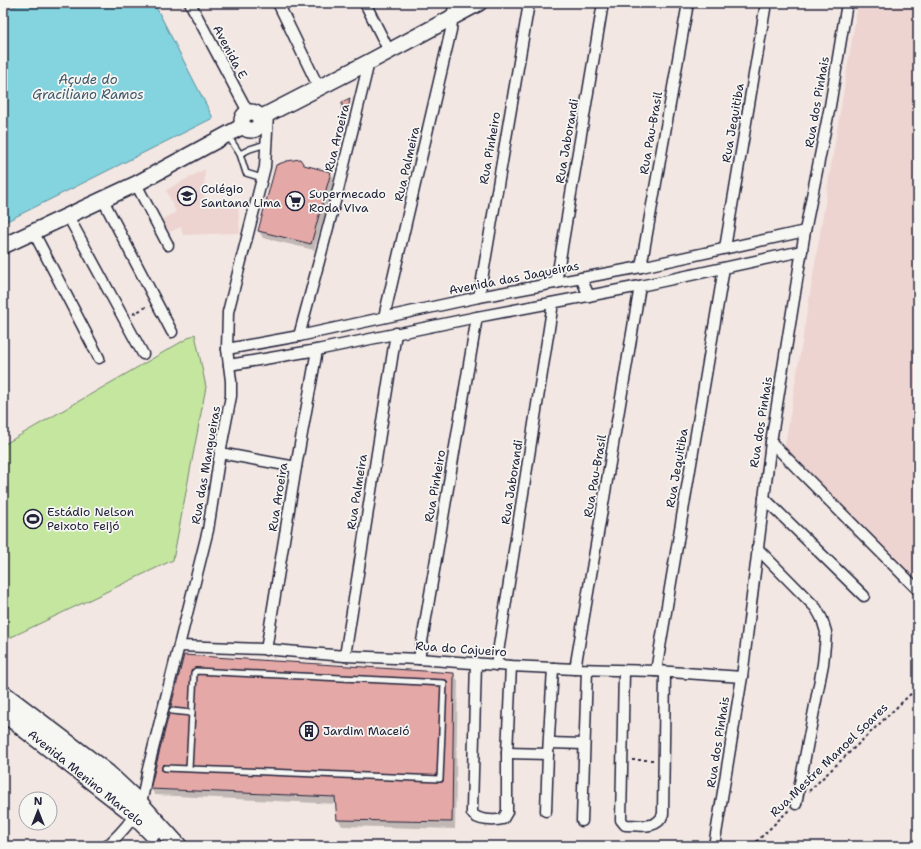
<svg xmlns="http://www.w3.org/2000/svg" width="921" height="849" font-family="'Shantell Sans',sans-serif">
	<style>
		.built { fill: #eed4d1 }
		.green { fill: #c4e69f; stroke: #73846d }
		.water { fill: #83d4df; stroke: #5c8d9d }
		.shadow { fill: #0003 }
		.building { fill: #e4a9a6; stroke: #22223b }
		.lines { fill: none; stroke-linecap: round; stroke-linejoin: round }
		.lane-casing { stroke: #22223b; stroke-width: 8 }
		.street-casing { stroke: #22223b; stroke-width: 13 }
		.secondary-casing { stroke: #22223b; stroke-width: 18 }
		.primary-casing { stroke: #22223b; stroke-width: 20 }
		.path { stroke: #22223b; stroke-width: 2; stroke-dasharray: 3 3; stroke-linecap: butt }
		.lane { stroke: #f6f6f2; stroke-width: 5 }
		.street { stroke: #f6f6f2; stroke-width: 10 }
		.secondary { stroke: #f6f6f2; stroke-width: 15 }
		.primary { stroke: #f6f6f2; stroke-width: 17 }
		.labels { text-anchor: middle; dominant-baseline: central; stroke-width: 3.5; stroke-linejoin: round; paint-order: stroke }
		.street-label { font-size: 12px; fill: #22223b; stroke: #f6f6f2 }
		.poi-label { font-size: 12px; fill: #22223b; stroke: #f6f6f2; text-anchor: start }
		.water-label { font-size: 13px; font-style: italic; fill: #3f576c; stroke: #f6f6f2 }
	</style>
	<rect width="100%" height="100%" fill="#f2e7e3"/>
	<filter id="ink" filterUnits="userSpaceOnUse"><feTurbulence type="fractalNoise" baseFrequency=".025" numOctaves="2"/><feDisplacementMap in="SourceGraphic" scale="8" xChannelSelector="R" yChannelSelector="G"/><feConvolveMatrix kernelMatrix="1 2 1 2 8 2 1 2 1" color-interpolation-filters="sRGB"/></filter>
	<g filter="url(#ink)">
		<g class="built">
			<polygon points="858,3 918,3 918,588 784,451"/>
			<polygon points="205,169 204,202 238,205 240,233 183,235 181,227 163,235 156,223 176,212 166,190"/>
		</g>
		<polygon class="green" points="195,334 206,387 173,560 3,641 3,445"/>
		<polygon class="water" points="21,3 154,3 213,118 3,223 3,12"/>
		<g class="shadow">
			<polygon points="303,165 331,173 335,180 314,250 263,238 259,231"/>
			<polygon points="454,674 458,681 455,829 342,826 338,819 337,804 155,795 151,789"/>
		</g>
		<g class="building">
			<polygon points="350,98 348,110 342,111 342,102"/>
			<polygon points="300,159 304,165 331,172 311,244 258,231 276,165 287,161"/>
			<polygon points="184,655 454,673 452,822 337,820 335,797 150,789"/>
		</g>
		<g class="lines">
			<g class="lane-casing">
				<g id="lane">
					<polyline points="228,136 240,154"/>
					<polyline points="262,178 246,173 240,154 250,149 266,144"/>
					<polyline points="172,711 192,713"/>
					<polyline points="165,768 440,779 444,683 196,671 194,673 189,769"/>
				</g>
			</g>
			<g class="street-casing">
				<g id="street">
					<polyline points="190,3 248,112"/>
					<polyline points="278,3 319,88"/>
					<polyline points="365,3 389,51"/>
					<polyline points="136,184 168,245"/>
					<polyline points="103,200 172,332"/>
					<polyline points="68,216 143,354"/>
					<polyline points="33,231 99,358"/>
					<polyline points="725,248 766,3"/>
					<polyline points="641,267 688,3"/>
					<polyline points="581,278 589,296"/>
					<polyline points="556,283 603,3"/>
					<polyline points="479,297 529,3"/>
					<polyline points="384,317 451,30 454,3"/>
					<polyline points="299,336 337,194 369,62"/>
					<polyline points="227,349 299,336 479,297 641,267 805,231"/>
					<polyline points="229,365 317,350 477,317 640,286 802,251"/>
					<polyline points="771,442 918,590"/>
					<polyline points="220,453 296,467"/>
					<polyline points="764,498 864,596"/>
					<polyline points="757,548 816,608 822,619 826,632 825,645 823,664 796,804"/>
					<polyline points="179,646 263,649 345,656 419,659 511,666 575,669 656,671 742,677"/>
					<polyline points="266,650 296,467 317,350"/>
					<polyline points="345,656 396,333"/>
					<polyline points="419,659 477,317"/>
					<path d="M476,663l-4,146v4c5,8 23,8 31,6l4,-7v-59l4,-87"/>
					<polyline points="496,665 553,303"/>
					<polyline points="575,669 640,286"/>
					<path d="M624,671l-3,149 4,5c13,0 33,5 38,-11l2,-142"/>
					<polyline points="656,671 724,268"/>
					<polyline points="549,743 584,744"/>
					<polyline points="507,753 548,754"/>
					<polyline points="546,811 548,754 553,668"/>
					<polyline points="582,821 587,670"/>
					<path d="M107,846c12,-11 27,-26 33,-42 4,-9 5,-21 7,-31l61,-243 12,-77 11,-57v-15l-4,-32 1,-37 37,-145 3,-53"/>
					<polyline points="714,846 742,677 771,442 805,231 830,106 847,3"/>
				</g>
			</g>
			<g class="secondary-casing">
				<g id="secondary">
					<circle cx="251" cy="121" r="9"/>
					<polyline points="260,118 369,62 479,3"/>
					<polyline points="3,246 136,184 243,126"/>
				</g>
			</g>
			<g class="primary-casing">
				<g id="primary">
					<polyline points="3,694 107,773 140,804 178,846"/>
					<polyline points="3,712 128,809 152,833"/>
				</g>
			</g>
			<g class="path">
				<polyline points="133,314 148,306"/>
				<polyline points="632,760 654,760"/>
				<polyline points="809,791 918,687"/>
				<polyline points="752,846 790,809"/>
			</g>
			<use href="#lane" class="lane"/>
			<use href="#street" class="street"/>
			<use href="#secondary" class="secondary"/>
			<use href="#primary" class="primary"/>
		</g>
	</g>
	<defs>
		<g id="school-ring" transform="scale(1)"><circle r="9.5" fill="#f6f6f2" stroke="#22223b" stroke-width="1.5"/><path d="M0-5L7-2L0 1L-7-2ZM-4 1L0 2.5L4 1V4Q0 6-4 4Z" fill="#22223b"/></g>
		<g id="supermarket-ring" transform="scale(1)"><circle r="9.5" fill="#f6f6f2" stroke="#22223b" stroke-width="1.5"/><path d="M-6-5.5h2.5l.6 2H6L4.5 2H-2.5L-4.4-4H-6ZM-1.5 3.2a1.3 1.3 0 1 0 .1 0ZM3 3.2a1.3 1.3 0 1 0 .1 0Z" fill="#22223b"/></g>
		<g id="stadium-ring" transform="scale(1)"><circle r="9.5" fill="#f6f6f2" stroke="#22223b" stroke-width="1.5"/><path d="M0-5a6.5 5 0 1 0 0 10a6.5 5 0 1 0 0-10ZM-3.5-1.8h7v3.6h-7Z" fill="#22223b"/></g>
		<g id="building-ring" transform="scale(1)"><circle r="9.5" fill="#f6f6f2" stroke="#22223b" stroke-width="1.5"/><path d="M-4-6H4V6H1V3H-1V6H-4ZM-2.5-4.3h1.7v1.8h-1.7ZM.8-4.3h1.7v1.8H.8ZM-2.5-1h1.7V.8h-1.7ZM.8-1h1.7V.8H.8Z" fill="#22223b"/></g>
	</defs>
	<g fill-rule="evenodd">
		<use href="#school-ring" x="187" y="196"/>
		<use href="#supermarket-ring" x="295" y="201"/>
		<use href="#stadium-ring" x="33" y="519"/>
		<use href="#building-ring" x="309" y="731"/>
	</g>
	<g class="labels">
		<g class="street-label">
			<text transform="translate(230 52) rotate(62)">Avenida E</text>
			<text transform="translate(817 102) rotate(-80)">Rua dos Pinhais</text>
			<text transform="translate(733 123) rotate(-80)">Rua Jequitiba</text>
			<text transform="translate(651 133) rotate(-80)">Rua Pau-Brasil</text>
			<text transform="translate(337 138) rotate(-76)">Rua Aroeira</text>
			<text transform="translate(567 141) rotate(-80)">Rua Jaborandi</text>
			<text transform="translate(490 148) rotate(-80)">Rua Pinheiro</text>
			<text transform="translate(407 164) rotate(-77)">Rua Palmeira</text>
			<text transform="translate(514 278) rotate(-11)">Avenida das Jaqueiras</text>
			<text transform="translate(761 422) rotate(-81)">Rua dos Pinhais</text>
			<text transform="translate(206 465) rotate(-80)">Rua das Mangueiras</text>
			<text transform="translate(677 468) rotate(-80)">Rua Jequitiba</text>
			<text transform="translate(595 476) rotate(-80)">Rua Pau-Brasil</text>
			<text transform="translate(512 482) rotate(-81)">Rua Jaborandi</text>
			<text transform="translate(435 486) rotate(-80)">Rua Pinheiro</text>
			<text transform="translate(357 492) rotate(-81)">Rua Palmeira</text>
			<text transform="translate(278 497) rotate(-81)">Rua Aroeira</text>
			<text transform="translate(461 649) rotate(4)">Rua do Cajueiro</text>
			<text transform="translate(718 742) rotate(-81)">Rua dos Pinhais</text>
			<text transform="translate(829 760) rotate(-44)">Rua Mestre Manoel Soares</text>
			<text transform="translate(86 778) rotate(39)">Avenida Menino Marcelo</text>
		</g>
		<g class="poi-label">
			<text x="201" y="189">Colégio<tspan x="201" dy="14">Santana Lima</tspan></text>
			<text x="309" y="194">Supermecado<tspan x="309" dy="14">Roda Viva</tspan></text>
			<text x="47" y="512">Estádio Nelson<tspan x="47" dy="14">Peixoto Feijó</tspan></text>
			<text x="323" y="731">Jardim Maceió</text>
		</g>
		<g class="water-label">
			<text x="88" y="79">Açude do<tspan x="88" dy="15">Graciliano Ramos</tspan></text>
		</g>
	</g>
	<rect width="921" height="849" fill="none" stroke="#f6f6f2" stroke-width="16"/>
	<rect x="8" y="8" width="905" height="833" fill="none" stroke="#22223b" stroke-width="1.5" filter="url(#ink)"/>
	<g transform="translate(38 811)"><circle r="19" fill="#f6f6f2" stroke="#a1a1a9"/>
	<path d="M0-3L7 15L0 10L-7 15Z" fill="#22223b"/>
	<text y="-6" font-size="11" font-weight="bold" text-anchor="middle" fill="#22223b">N</text>
	</g>
</svg>
